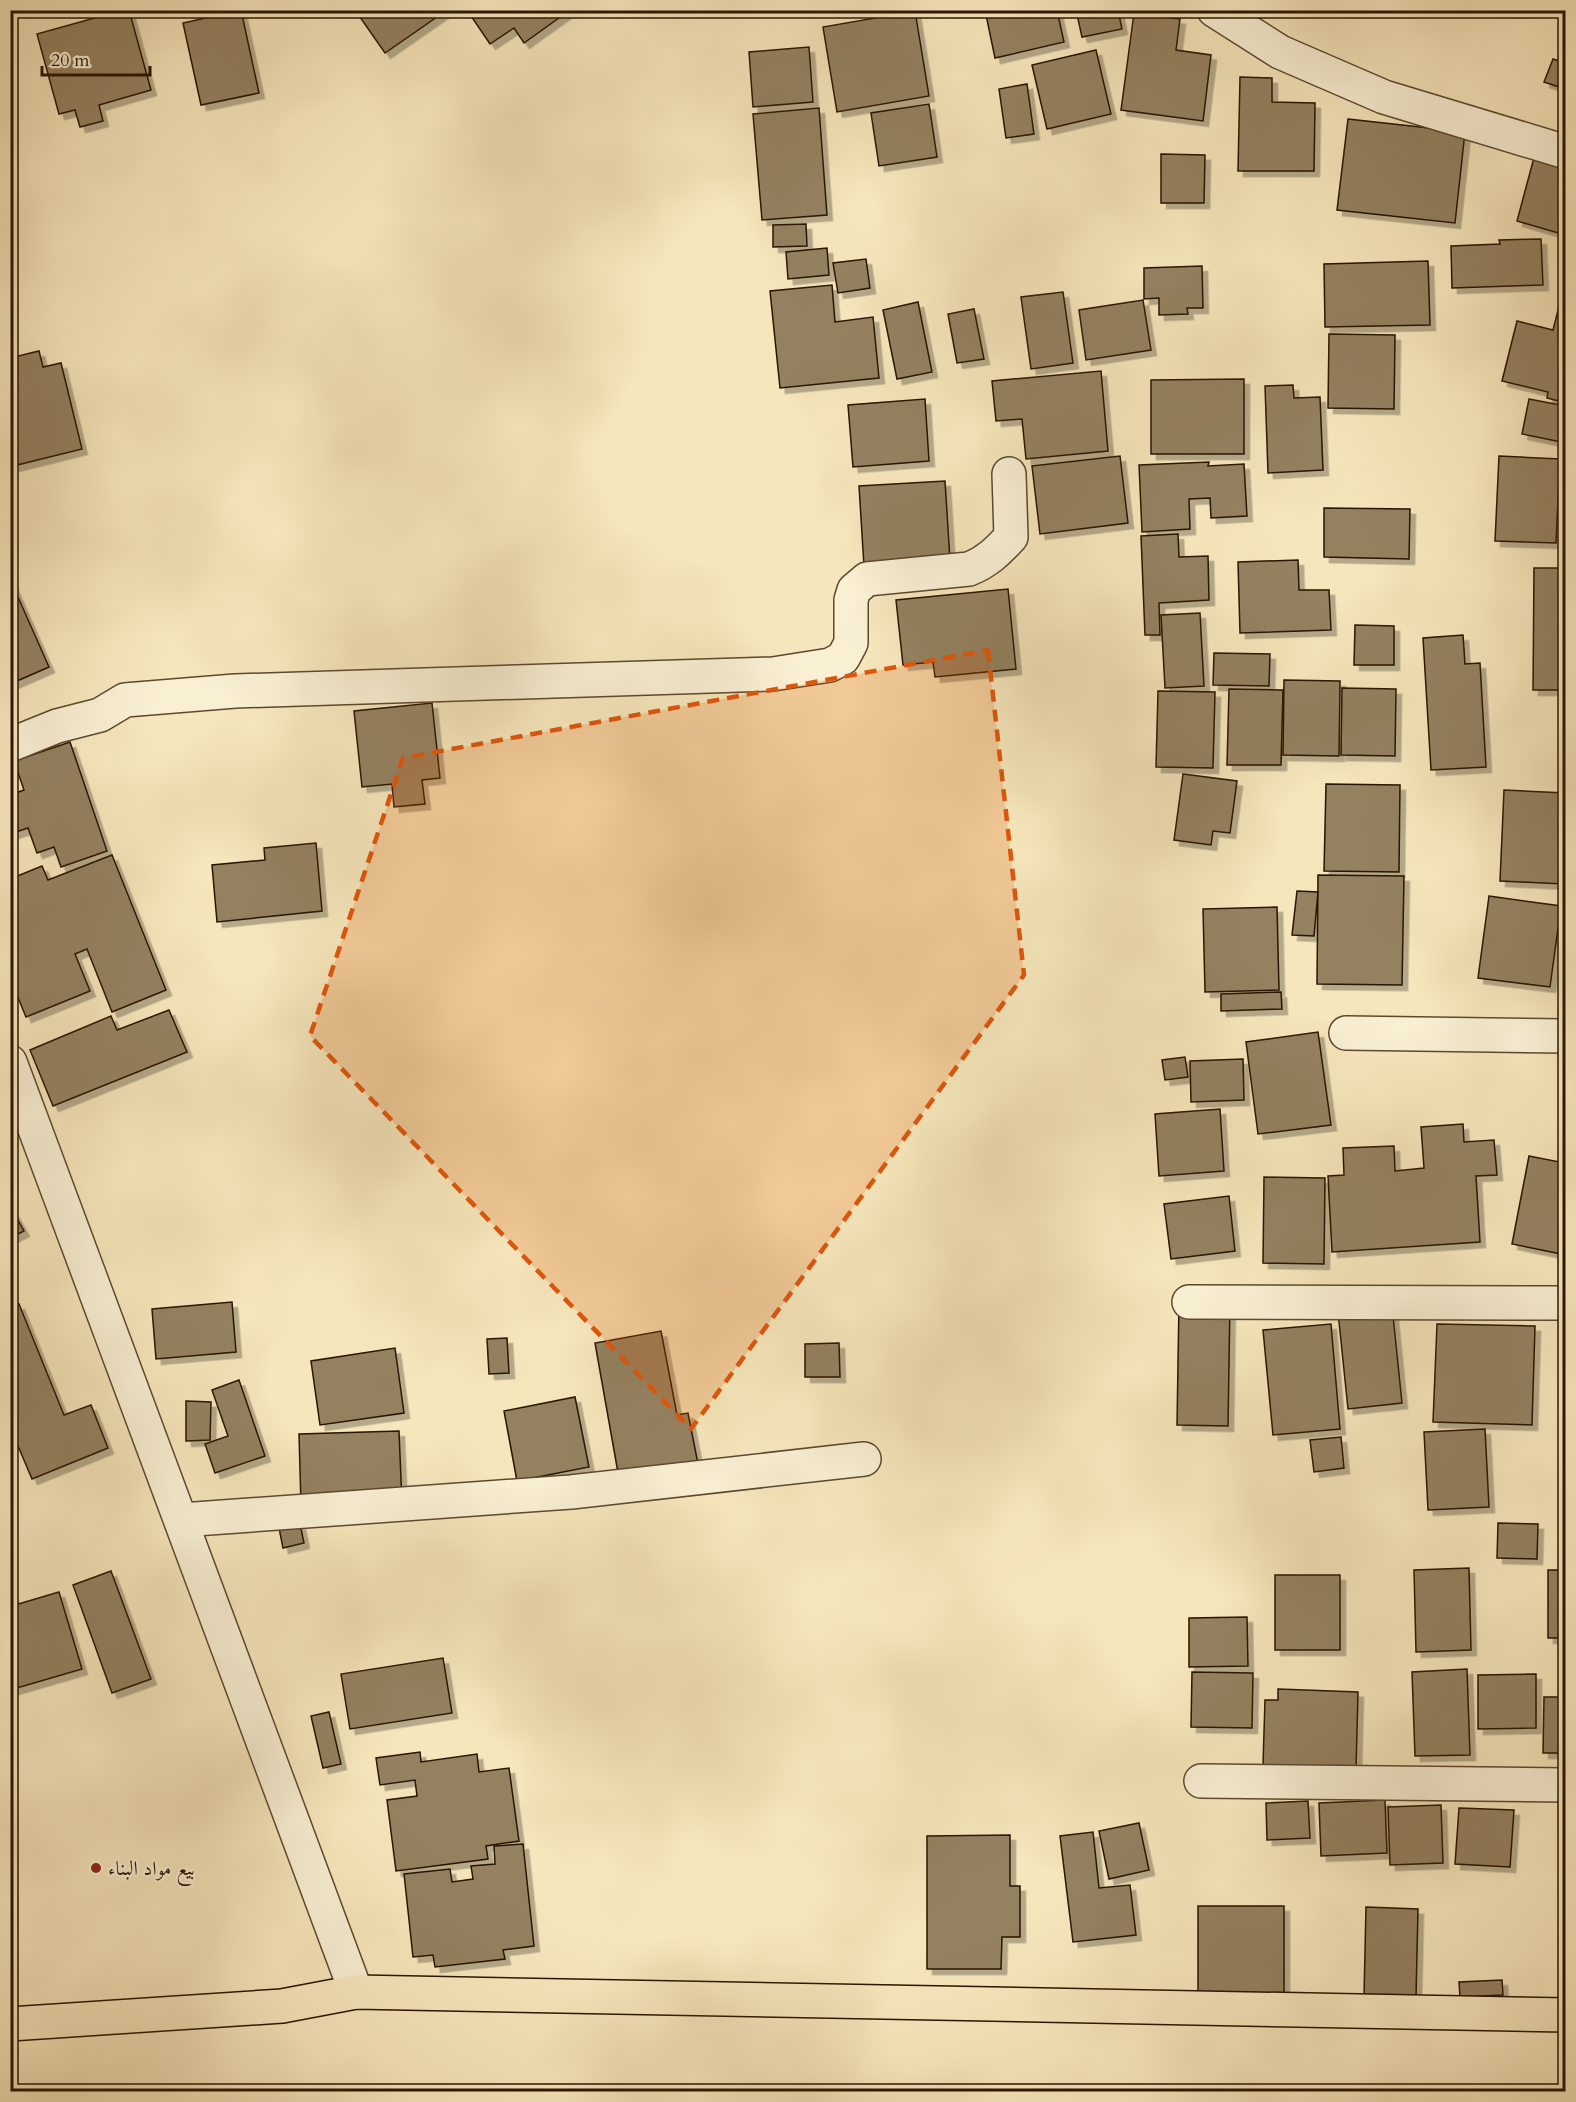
<svg xmlns="http://www.w3.org/2000/svg" width="1576" height="2102" font-family="Cardo,Amiri,serif">
	<style>
		.building { fill: #948161; stroke: #2a1400; stroke-width: 1.5; filter: url(#shadow) }
		.lines { fill: none; stroke-linecap: round; stroke-linejoin: round }
		.minor-casing { stroke: #5d482f; stroke-width: 36 }
		.major-casing { stroke: #2a1400; stroke-width: 36 }
		.minor { stroke: #f9efd3; stroke-width: 33 }
		.major { stroke: #f6e6bb; stroke-width: 33 }
		.marked { fill: #de560b; fill-opacity: 0.2; stroke: #de560b; stroke-width: 4.5; stroke-dasharray: 12 8; stroke-linejoin: round }
		.poi-dot { fill: #8f2418; stroke: #f9efd3; stroke-width: 2 }
		.labels { text-anchor: middle; dominant-baseline: central; stroke-width: 4.5; stroke-linejoin: round; paint-order: stroke }
		.poi-label { font-size: 20px; fill: #2a1400; stroke: #f9efd3; text-anchor: start }
	</style>
	<defs>
		<filter id="shadow"><feDropShadow dx="5.5" dy="5.5" stdDeviation="0" flood-color="#0004"/></filter>
	</defs>
	<rect width="100%" height="100%" fill="#f6e6bb"/>
	<filter id="stains"><feTurbulence type="fractalNoise" baseFrequency=".00333" numOctaves="4"/><feColorMatrix values="0 0 0 0 .2 0 0 0 0 .09 0 0 0 0 .02 0 0 0 .5 -.17"/></filter>
	<radialGradient id="worn" r=".72"><stop offset=".6" stop-color="#630" stop-opacity="0"/><stop offset="1" stop-color="#630" stop-opacity=".3"/></radialGradient>
	<g class="building">
		<polygon points="123,10 129,10 151,90 99,105 103,121 80,127 75,110 59,114 37,34"/>
		<polygon points="241,10 259,93 201,105 183,23"/>
		<polygon points="355,10 447,10 385,53"/>
		<polygon points="467,10 570,10 524,43 514,28 490,44"/>
		<polygon points="985,10 1057,10 1064,42 995,58"/>
		<polygon points="1076,10 1118,10 1122,29 1082,37"/>
		<polygon points="915,11 929,96 837,112 823,27"/>
		<polygon points="1134,13 1180,19 1176,50 1211,55 1203,121 1121,110"/>
		<polygon points="809,47 813,102 753,107 749,52"/>
		<polygon points="1096,50 1111,114 1047,129 1032,65"/>
		<polygon points="1553,59 1566,63 1566,79 1562,88 1544,82"/>
		<polygon points="1240,77 1272,78 1272,102 1315,103 1314,171 1238,171"/>
		<polygon points="1027,84 1034,134 1006,138 999,89"/>
		<polygon points="929,104 937,157 879,166 871,113"/>
		<polygon points="819,108 827,215 762,220 753,114"/>
		<polygon points="1348,119 1465,132 1455,223 1337,210"/>
		<polygon points="1161,154 1205,155 1204,203 1161,203"/>
		<polygon points="1535,154 1566,163 1566,222 1562,234 1517,221"/>
		<polygon points="806,224 807,246 773,247 773,225"/>
		<polygon points="1541,239 1543,285 1452,288 1451,246 1500,244 1499,240"/>
		<polygon points="827,248 829,275 788,279 786,252"/>
		<polygon points="866,259 870,288 838,293 833,263"/>
		<polygon points="1428,261 1430,325 1325,327 1324,264"/>
		<polygon points="1202,266 1203,308 1187,308 1188,314 1159,315 1159,298 1144,299 1144,268"/>
		<polygon points="1566,279 1566,403 1547,398 1548,392 1502,381 1517,321 1553,330"/>
		<polygon points="832,285 835,322 873,317 879,378 780,388 770,291"/>
		<polygon points="1063,292 1073,363 1031,369 1021,297"/>
		<polygon points="1143,300 1151,350 1086,360 1079,310"/>
		<polygon points="918,302 932,372 897,379 883,310"/>
		<polygon points="974,309 984,359 957,363 948,314"/>
		<polygon points="1329,334 1395,335 1394,409 1328,408"/>
		<polygon points="39,351 43,367 61,363 82,449 13,466 10,457 10,358"/>
		<polygon points="1101,371 1108,451 1026,459 1022,419 996,421 992,381"/>
		<polygon points="1244,379 1244,454 1151,454 1151,380"/>
		<polygon points="1293,385 1294,398 1320,397 1323,470 1268,473 1265,386"/>
		<polygon points="925,399 929,461 853,467 848,405"/>
		<polygon points="1529,399 1566,406 1566,443 1522,434"/>
		<polygon points="1120,456 1128,523 1040,534 1032,466"/>
		<polygon points="1499,456 1560,459 1556,543 1495,541"/>
		<polygon points="1209,462 1208,466 1244,464 1247,516 1211,518 1210,498 1189,499 1190,529 1142,532 1139,465"/>
		<polygon points="1563,478 1566,478 1566,527 1560,527"/>
		<polygon points="945,481 950,560 864,566 859,486"/>
		<polygon points="1324,508 1410,509 1409,559 1324,557"/>
		<polygon points="1178,534 1179,557 1208,556 1209,600 1159,603 1160,635 1145,635 1141,536"/>
		<polygon points="1298,560 1299,590 1329,590 1331,630 1240,633 1238,562"/>
		<polygon points="1534,568 1566,568 1566,690 1533,690"/>
		<polygon points="10,579 49,667 10,684"/>
		<polygon points="1008,589 1016,669 935,677 933,662 903,665 896,600"/>
		<polygon points="1200,613 1204,686 1165,688 1161,615"/>
		<polygon points="1355,625 1394,626 1394,665 1354,665"/>
		<polygon points="1463,635 1465,664 1480,663 1486,767 1431,770 1423,638"/>
		<polygon points="1214,653 1270,654 1269,686 1213,685"/>
		<polygon points="1284,680 1340,681 1339,756 1283,755"/>
		<polygon points="1342,688 1396,689 1395,756 1341,755"/>
		<polygon points="1229,689 1283,690 1281,765 1227,765"/>
		<polygon points="1158,691 1215,692 1213,768 1156,767"/>
		<polygon points="432,703 440,778 422,780 425,804 394,807 392,784 362,787 354,711"/>
		<polygon points="70,742 107,851 61,867 54,847 37,853 28,828 10,834 10,795 24,790 14,761"/>
		<polygon points="1183,774 1237,781 1230,833 1213,831 1211,845 1174,840"/>
		<polygon points="1326,784 1400,785 1399,872 1324,871"/>
		<polygon points="1504,790 1566,793 1564,884 1500,881"/>
		<polygon points="316,843 322,911 217,922 212,865 265,860 264,848"/>
		<polygon points="112,855 166,990 112,1012 87,949 75,954 90,991 26,1017 10,978 10,879 42,866 48,880"/>
		<polygon points="1318,875 1404,876 1402,985 1317,984"/>
		<polygon points="1297,891 1318,892 1314,936 1292,935"/>
		<polygon points="1489,896 1561,906 1550,987 1478,978"/>
		<polygon points="1277,907 1279,990 1205,992 1203,909"/>
		<polygon points="1281,992 1282,1009 1221,1011 1221,994"/>
		<polygon points="169,1010 187,1052 53,1106 30,1050 111,1016 117,1030"/>
		<polygon points="1318,1032 1331,1125 1258,1134 1246,1042"/>
		<polygon points="1185,1057 1188,1077 1165,1080 1162,1060"/>
		<polygon points="1243,1059 1244,1100 1191,1102 1190,1061"/>
		<polygon points="1220,1109 1224,1171 1159,1176 1155,1114"/>
		<polygon points="1463,1124 1464,1142 1494,1140 1497,1175 1476,1176 1480,1242 1332,1252 1328,1176 1344,1175 1343,1148 1394,1146 1395,1171 1424,1168 1421,1127"/>
		<polygon points="1529,1156 1565,1163 1560,1188 1566,1190 1566,1255 1512,1244"/>
		<polygon points="1264,1177 1325,1178 1324,1264 1263,1263"/>
		<polygon points="1229,1196 1235,1251 1171,1259 1164,1204"/>
		<polygon points="10,1206 24,1231 10,1238"/>
		<polygon points="232,1302 236,1352 156,1359 152,1309"/>
		<polygon points="1179,1302 1230,1302 1228,1426 1177,1425"/>
		<polygon points="19,1304 64,1415 91,1405 108,1448 32,1479 10,1427 10,1307"/>
		<polygon points="1392,1306 1402,1403 1348,1409 1338,1312"/>
		<polygon points="1331,1324 1340,1429 1273,1435 1263,1330"/>
		<polygon points="1437,1324 1535,1326 1532,1425 1433,1422"/>
		<polygon points="661,1331 677,1415 688,1413 699,1469 620,1484 595,1343"/>
		<polygon points="507,1338 509,1373 489,1374 487,1339"/>
		<polygon points="839,1343 840,1377 805,1377 805,1344"/>
		<polygon points="395,1348 404,1413 320,1425 311,1361"/>
		<polygon points="239,1380 265,1456 215,1473 205,1444 228,1436 212,1390"/>
		<polygon points="575,1397 589,1467 517,1481 504,1411"/>
		<polygon points="186,1401 211,1402 210,1440 186,1441"/>
		<polygon points="1485,1429 1489,1507 1428,1510 1424,1432"/>
		<polygon points="399,1431 402,1503 301,1506 299,1434"/>
		<polygon points="1341,1437 1344,1468 1314,1472 1310,1440"/>
		<polygon points="1498,1523 1538,1524 1537,1559 1497,1558"/>
		<polygon points="300,1524 304,1543 283,1548 279,1528"/>
		<polygon points="1469,1568 1471,1650 1416,1652 1414,1570"/>
		<rect x="1548" y="1570" width="18" height="68"/>
		<polygon points="111,1571 151,1679 112,1693 73,1585"/>
		<rect x="1275" y="1575" width="65" height="75"/>
		<polygon points="59,1592 82,1669 10,1690 10,1597 13,1596 15,1605"/>
		<polygon points="1247,1617 1248,1666 1189,1667 1189,1618"/>
		<polygon points="443,1658 452,1713 350,1729 341,1674"/>
		<polygon points="1467,1669 1470,1755 1415,1756 1412,1672"/>
		<polygon points="1192,1672 1253,1673 1252,1728 1191,1727"/>
		<polygon points="1536,1674 1536,1728 1478,1729 1478,1675"/>
		<polygon points="1278,1689 1358,1692 1356,1769 1263,1765 1265,1700 1278,1700"/>
		<polygon points="1544,1697 1566,1697 1566,1753 1543,1753"/>
		<polygon points="329,1712 341,1764 323,1768 311,1716"/>
		<polygon points="420,1752 421,1762 477,1754 479,1772 509,1768 519,1841 486,1846 488,1859 396,1871 387,1800 417,1796 415,1780 380,1785 376,1758"/>
		<polygon points="1385,1800 1387,1853 1321,1856 1319,1803"/>
		<polygon points="1308,1801 1310,1838 1267,1840 1266,1803"/>
		<polygon points="1441,1805 1443,1863 1390,1865 1388,1807"/>
		<polygon points="1459,1808 1514,1810 1510,1867 1455,1864"/>
		<polygon points="1139,1823 1149,1870 1109,1879 1099,1831"/>
		<polygon points="1093,1832 1099,1888 1130,1885 1136,1935 1073,1942 1060,1836"/>
		<polygon points="1010,1835 1010,1886 1020,1886 1020,1937 1002,1937 1001,1969 927,1969 927,1836"/>
		<polygon points="523,1844 534,1946 503,1950 505,1959 435,1967 433,1955 413,1957 404,1874 450,1869 452,1882 473,1879 471,1866 495,1864 494,1846"/>
		<polygon points="1198,1906 1284,1906 1284,1994 1198,1995"/>
		<polygon points="1366,1907 1418,1909 1416,1997 1364,1996"/>
		<polygon points="1502,1980 1503,1995 1460,1997 1459,1982"/>
	</g>
	<g class="lines">
		<g class="minor-casing">
			<g id="minor">
				<polyline points="1214,10 1280,52 1384,97 1566,152"/>
				<path d="M10,745l47,-19 43,-11 25,-15 110,-9 538,-17 57,-9 13,-7 8,-15v-43l3,-10 13,-11 102,-10c18,-7 29,-18 42,-32l-2,-63"/>
				<polyline points="1346,1033 1566,1036"/>
				<polyline points="10,1062 356,1992"/>
				<polyline points="1189,1302 1566,1303"/>
				<polyline points="181,1520 571,1492 864,1459"/>
				<polyline points="1201,1781 1566,1785"/>
			</g>
		</g>
		<g class="major-casing">
			<polyline id="major" points="10,2024 282,2006 356,1992 1566,2015"/>
		</g>
		<use href="#minor" class="minor"/>
		<use href="#major" class="major"/>
	</g>
	<path class="marked" d="M988,650l36,325 -333,454 -381,-393 93,-278z"/>
	<circle class="poi-dot" cx="96" cy="1868" r="6"/>
	<g class="labels">
		<g class="poi-label">
			<text x="108" y="1868">بيع مواد البناء</text>
		</g>
	</g>
	<rect width="1576" height="2102" fill="none" stroke="#f6e6bb" stroke-width="36"/>
	<rect x="12" y="12" width="1552" height="2078" fill="none" stroke="#2a1400" stroke-width="3"/>
	<rect x="18" y="18" width="1540" height="2066" fill="none" stroke="#2a1400" stroke-width="1.5"/>
	<path d="M42 66v9h108v-9" fill="none" stroke="#2a1400" stroke-width="3"/>
	<text x="51" y="66" font-size="18" fill="#2a1400" stroke="#f9efd3" stroke-width="4.5" paint-order="stroke">20 m</text>
	<rect width="100%" height="100%" filter="url(#stains)"/>
	<rect width="100%" height="100%" fill="url(#worn)"/>
</svg>
